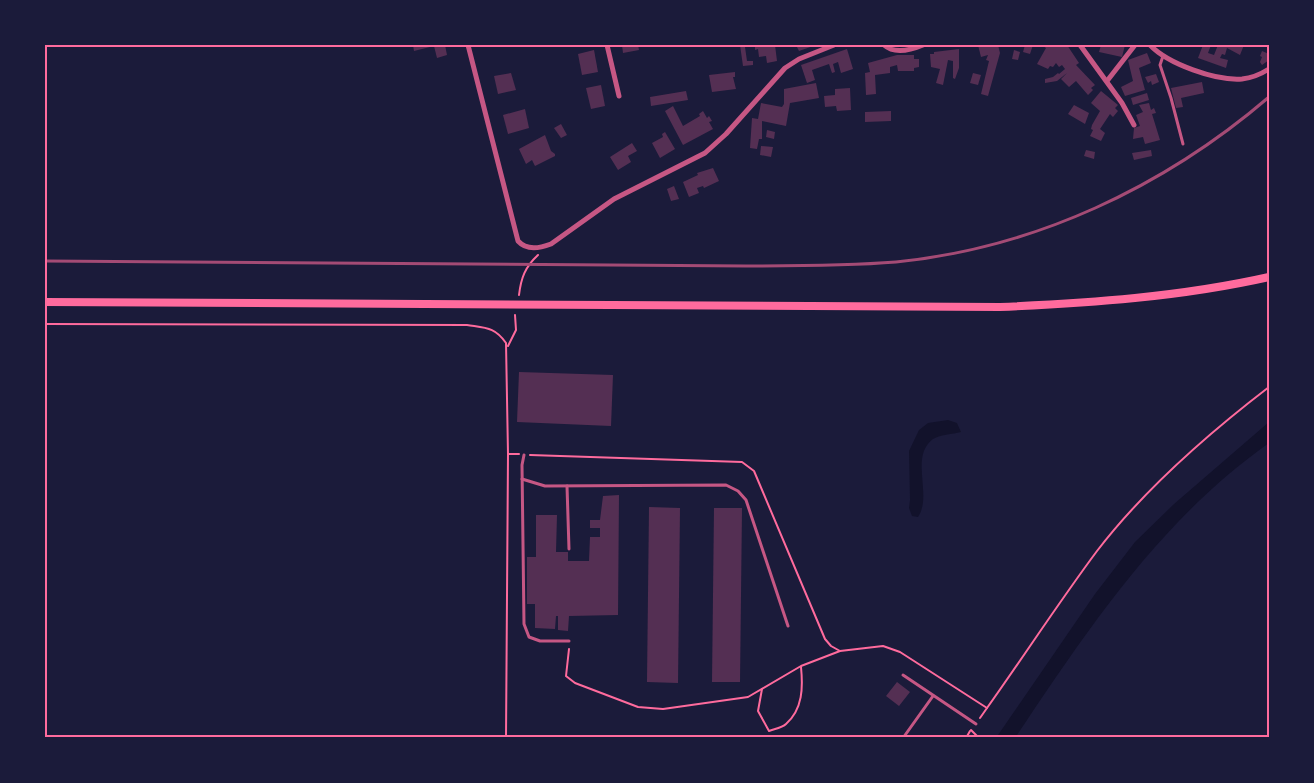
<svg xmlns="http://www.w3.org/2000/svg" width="1314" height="783" font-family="'Zilla Slab',serif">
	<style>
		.water { fill: #12122b }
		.building { fill: #542f53 }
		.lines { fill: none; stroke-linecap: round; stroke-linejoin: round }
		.path { stroke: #ff6b9d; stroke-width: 2 }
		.service { stroke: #c65784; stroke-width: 3 }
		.minor { stroke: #c65784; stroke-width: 5 }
		.primary { stroke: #ff6b9d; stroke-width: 8 }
		.rail { stroke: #a44b75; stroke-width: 3 }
		.neatline { fill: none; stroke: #ff6b9d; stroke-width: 2 }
	</style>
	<rect width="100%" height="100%" fill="#1b1b3a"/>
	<g class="water">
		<path d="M948,420l9,3 4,9c-8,2 -22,3 -28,7 -24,18 0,56 -15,78l-6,-1 -3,-8 1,-8 -1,-49 10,-21 9,-7z"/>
		<path d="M1269,422v21c-109,77 -181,186 -254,295h-19l99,-144 40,-52 39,-38z"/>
	</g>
	<g class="building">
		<polygon points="413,45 445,45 447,55 437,58 434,46 414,51"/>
		<polygon points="622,45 638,45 639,50 623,53"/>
		<polygon points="740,45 750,45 745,47 747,61 753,61 753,65 743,66"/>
		<polygon points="755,45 775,45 777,61 767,63 766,56 759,57 758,49 755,50"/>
		<polygon points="796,45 816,45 799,51"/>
		<polygon points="978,45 998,45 1000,53 988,96 981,94 989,61 986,60 988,55 981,57"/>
		<polygon points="1025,45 1033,45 1030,54 1023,52"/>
		<polygon points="1044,45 1067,45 1079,63 1076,65 1095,85 1091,88 1093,90 1088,95 1076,81 1069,87 1061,79 1067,73 1057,81 1045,83 1045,79 1053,77 1058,73 1059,74 1065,69 1062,65 1059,67 1056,63 1053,67 1050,66 1048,69 1037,64 1046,48 1043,46"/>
		<polygon points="1101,45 1125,45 1122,57 1099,52"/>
		<polygon points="1203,45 1211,45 1208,53 1214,55 1218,45 1244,45 1240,55 1227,48 1225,55 1222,54 1220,58 1228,60 1226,68 1198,58"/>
		<polygon points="847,49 853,69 841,73 838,62 833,64 835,72 832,73 829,64 812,70 815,80 807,83 801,65"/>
		<polygon points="959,49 959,68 955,79 953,78 953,61 948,60 943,85 936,83 940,69 931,67 930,54 934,54 934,52"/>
		<polygon points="594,50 598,72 582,75 578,54"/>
		<polygon points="1014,50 1020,52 1018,60 1012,59"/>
		<polygon points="1262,51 1269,54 1269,60 1262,65 1260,62 1262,57 1260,56"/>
		<polygon points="1147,53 1151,63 1139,68 1145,90 1125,96 1121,87 1133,81 1128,60"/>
		<polygon points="897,55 914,55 914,59 919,59 919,67 914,68 914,71 898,71 897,65 890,67 890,73 875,75 876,94 866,95 865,73 870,72 868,63"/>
		<polygon points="735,72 735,77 733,77 736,89 712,92 709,75"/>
		<polygon points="511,73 516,90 498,94 494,76"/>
		<polygon points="973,73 981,75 978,85 970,83"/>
		<polygon points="1156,74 1159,82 1152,85 1151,81 1148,83 1145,77"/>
		<polygon points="1202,82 1204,93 1181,98 1183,107 1176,108 1171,88"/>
		<polygon points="816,83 819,98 790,103 786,126 762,121 762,139 759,139 757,149 750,148 752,118 758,119 761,103 782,107 784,104 784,89"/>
		<polygon points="601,85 605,106 591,109 586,88"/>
		<polygon points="850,88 851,110 837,111 836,106 825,107 824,96 835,95 835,89"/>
		<polygon points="686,91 688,100 651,106 650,97"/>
		<polygon points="1101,91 1118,105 1115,108 1118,111 1113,117 1110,114 1100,129 1105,133 1101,141 1090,136 1093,130 1091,129 1092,125 1100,111 1091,103"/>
		<polygon points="1147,93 1149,100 1133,105 1131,98"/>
		<polygon points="1149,103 1151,110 1154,108 1156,113 1152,114 1160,140 1145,144 1143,137 1133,139 1134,128 1140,126 1136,115 1143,112 1139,105"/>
		<polygon points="1074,105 1089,113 1085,124 1068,114"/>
		<polygon points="673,106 683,126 700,116 699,114 703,111 707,118 709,116 712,121 709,122 713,129 683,145 665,111"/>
		<polygon points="525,109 529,128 508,134 503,115"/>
		<polygon points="891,111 891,121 865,122 865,112"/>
		<polygon points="561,124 567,135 561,138 554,128"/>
		<polygon points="767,130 775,132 774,139 766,137"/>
		<polygon points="665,132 675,149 660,158 652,143 663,137 662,134"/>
		<polygon points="545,135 551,151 555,154 555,156 535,166 532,160 526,164 519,149"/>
		<polygon points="632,143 637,151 628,156 631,162 618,170 610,157"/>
		<polygon points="761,146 773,147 771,157 760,155"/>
		<polygon points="1086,150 1095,152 1094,159 1084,156"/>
		<polygon points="1151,150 1152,156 1134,160 1132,153"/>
		<polygon points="713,168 719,181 704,188 703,186 697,188 699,193 689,197 683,182 698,175 697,173"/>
		<polygon points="674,186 679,199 671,201 667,189"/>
		<polygon points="519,372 613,375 611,426 517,422"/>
		<polygon points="619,495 618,615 569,616 568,631 558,630 558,616 556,616 555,629 535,628 535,604 527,604 527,557 536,557 536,515 557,515 556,552 568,552 568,561 589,561 590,537 600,537 600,528 590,528 590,520 600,520 603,496"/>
		<polygon points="649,507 680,508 678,683 647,682"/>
		<polygon points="714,508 742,508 740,682 712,682"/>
		<polygon points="897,682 910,692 899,706 886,696"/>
	</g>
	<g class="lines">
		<g class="path">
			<path d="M519,295c2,-17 6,-28 19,-40"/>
			<path d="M45,324l422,1c19,3 28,2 39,18l2,111 -2,284"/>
			<polyline points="508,346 516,330 515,315"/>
			<polyline points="508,454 519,454"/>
			<path d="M530,455l212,7 12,9 71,168 6,7 9,5 43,-5 17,6 87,56c37,-52 72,-106 110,-157 46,-60 112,-118 172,-164"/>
			<polyline points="569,649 566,676 575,683 638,707 663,709 748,697 801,666 840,651"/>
			<path d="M762,689l-4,22 11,20c5,-2 13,-3 17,-7 17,-15 17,-37 15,-57"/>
			<polyline points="980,718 987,708"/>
			<polyline points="971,730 979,738"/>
			<polyline points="966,738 970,731"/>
		</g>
		<g class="service">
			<polyline points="1163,56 1160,65 1171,98 1183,144"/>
			<polyline points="524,455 522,465 524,624 529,637 540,641 569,641"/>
			<polyline points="522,479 545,486 726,485 738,491 746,500 788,626"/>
			<polyline points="567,486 569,549"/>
			<polyline points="903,675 976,724"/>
			<polyline points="903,738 933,696"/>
		</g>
		<g class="minor">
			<path d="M468,45l50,196c9,10 22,7 33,3l63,-45 91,-46 21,-19 59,-66 14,-9 35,-14"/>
			<polyline points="607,45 619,96"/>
			<path d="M884,45c10,9 27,5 39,0"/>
			<polyline points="1080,45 1122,103 1134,125"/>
			<path d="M1150,45c18,19 66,36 92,34 10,-1 19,-5 27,-10"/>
			<polyline points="1107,81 1135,45"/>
		</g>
		<path class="primary" d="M45,302l955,5c90,-4 180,-10 269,-30"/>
		<path class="rail" d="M45,261l701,5c50,0 100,0 150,-4 139,-14 268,-75 373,-165"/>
	</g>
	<rect width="1314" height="783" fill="none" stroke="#1b1b3a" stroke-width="93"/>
	<rect x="46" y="46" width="1222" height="690" class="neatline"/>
</svg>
